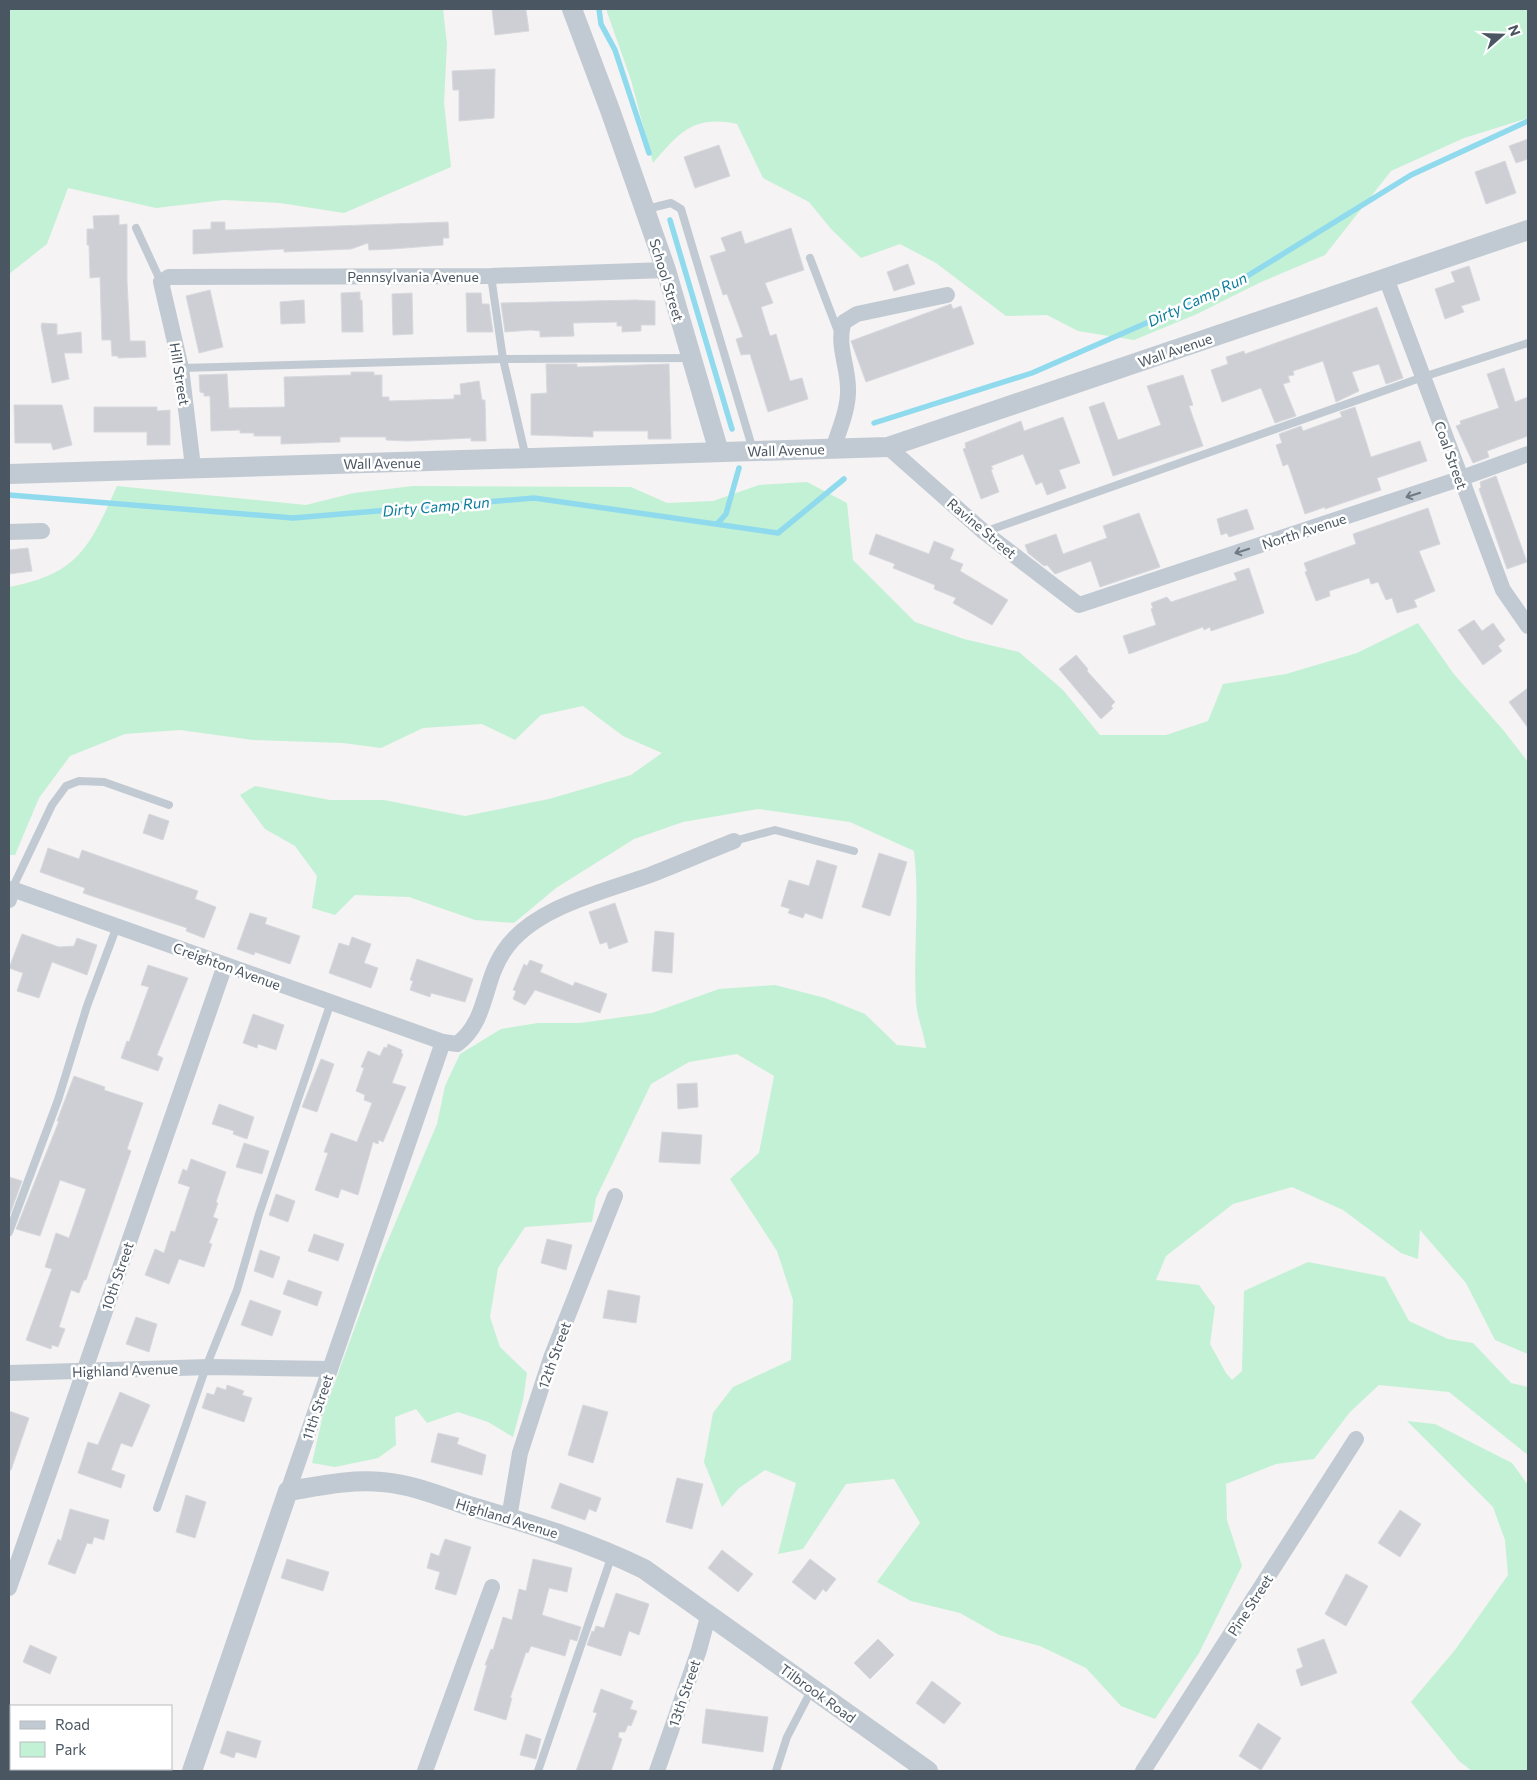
<svg xmlns="http://www.w3.org/2000/svg" width="1537" height="1780" font-family="Commissioner,sans-serif">
	<style>
		.green { fill: #c3f1d5 }
		.lines { fill: none; stroke-linecap: round; stroke-linejoin: round }
		.stream { stroke: #90daee; stroke-width: 5.5 }
		.building { fill: #cdcfd5; stroke: #d7d9de }
		.service { stroke: #c1cad2; stroke-width: 8 }
		.minor { stroke: #c1cad2; stroke-width: 16 }
		.tertiary { stroke: #c1cad2; stroke-width: 20 }
		.oneway { stroke: #6e7983 }
		.labels { text-anchor: middle; dominant-baseline: central; stroke-width: 5; stroke-linejoin: round; paint-order: stroke }
		.street-label { font-size: 14px; fill: #4a5661; stroke: #fff }
		.water-label { font-size: 15px; font-style: italic; fill: #0c7c9b; stroke: #fff }
	</style>
	<rect width="100%" height="100%" fill="#f5f3f3"/>
	<g class="green">
		<polygon points="9,9 443,9 447,44 444,103 451,167 344,213 280,203 224,200 156,208 68,188 47,244 9,274"/>
		<path d="M606,9h922v109l-64,20 -73,33 -66,84 -66,28 -62,31 -63,26 -56,-9 -31,-16 -41,1 -70,-53 -36,-19 -39,14 -29,-28 -23,-28 -46,-24 -26,-54c-44,-9 -57,8 -84,39l-22,-83z"/>
		<path d="M807,482l40,21 6,57 62,62 49,17 55,13 44,38 37,45h66l42,-14 15,-37 63,-10 71,-21 61,-30 35,50 51,58 24,31v592l-33,-14 -29,-57 -46,-53 -2,29 -17,-6 -58,-43 -51,-23 -59,17 -67,52 -10,24 43,5 16,22 -5,37 16,29 6,7 10,-9 2,-80 64,-29 77,15 24,44 39,18 25,4 38,40 17,4v68l-79,-63 -70,-7 -29,27 -36,47 -38,5 -50,20 1,36 15,46 -43,87 -44,66 -34,-13 -35,-38 -46,-22 -41,-11 -39,-22 -49,-12 -34,-19 43,-59 -26,-44 -48,5 -43,65 -25,5 18,-71 -31,-13 -26,18 -17,19 -18,-45 9,-49 20,-26 58,-27 2,-60 -16,-49 -47,-72 29,-26 15,-77 -37,-22 -48,8 -38,22 -55,114 -4,24 -67,5 -27,41 -8,49 10,30 27,26 -4,27 -10,37 -25,-15 -30,-10 -31,11 -11,-14 -21,8 1,28 -18,13 -43,9 -23,-4 11,-48 28,-77 27,-74 59,-140 8,-38 15,-32 41,-25 37,-6h42l72,-10 67,-24 56,-4 50,13 40,16 32,31 29,3c-2,-15 -9,-30 -10,-46 -3,-50 4,-101 -2,-151l-64,-29 -92,-13 -75,13 -49,17 -78,49 -42,35 -39,-3 -66,-23 -54,-2 -20,20 -23,-7 5,-32 -22,-30 -30,-17 -25,-34 15,-9 75,14h54l81,16 84,-17 82,-24 31,-22 -39,-17 -40,-30 -42,9 -26,25 -33,-16 -59,4 -42,20 -38,-5 -90,-3 -73,-10 -55,4 -55,22 -31,42 -24,57h-6v-268c70,-13 81,-41 108,-101l189,19 48,-12 59,-7 218,1 36,16 46,-2 46,-16z"/>
		<polygon points="1407,1421 1435,1424 1512,1463 1528,1485 1528,1771 1472,1771 1459,1761 1411,1702 1455,1650 1508,1575 1505,1540 1493,1507"/>
	</g>
	<g class="lines">
		<g class="stream">
			<polyline points="599,9 601,24 615,50 649,153"/>
			<polyline points="670,220 732,429"/>
			<polyline points="874,423 1032,373 1231,286 1411,175 1528,121"/>
			<polyline points="9,495 293,518 534,498 778,533 844,479"/>
			<polyline points="717,524 726,514 739,468"/>
		</g>
	</g>
	<g class="building">
		<polygon points="492,9 526,10 529,31 495,35"/>
		<polygon points="495,69 494,118 459,121 459,90 453,90 452,71"/>
		<polygon points="1528,139 1528,159 1516,163 1509,146"/>
		<polygon points="719,145 730,176 695,188 684,157"/>
		<polygon points="1505,161 1516,193 1486,204 1475,172"/>
		<polygon points="119,215 119,225 127,224 127,281 130,341 145,341 146,357 118,358 118,356 112,356 111,340 102,340 100,277 90,278 89,245 87,245 87,229 94,229 93,216"/>
		<polygon points="211,222 225,222 225,230 448,222 449,238 443,238 443,245 392,249 369,250 368,243 351,249 284,252 284,249 193,254 193,230 211,229"/>
		<polygon points="791,228 804,270 765,283 773,303 761,307 770,336 776,334 790,381 802,378 808,399 768,412 750,354 741,355 736,339 743,337 727,294 723,295 710,256 726,251 721,238 741,231 745,244"/>
		<polygon points="908,264 915,284 894,291 887,272"/>
		<polygon points="1469,266 1480,300 1461,306 1464,312 1445,319 1435,289 1455,282 1451,272"/>
		<polygon points="210,290 223,347 199,353 186,296"/>
		<polygon points="360,292 360,300 362,300 363,332 342,332 341,293"/>
		<polygon points="412,293 413,334 393,335 392,294"/>
		<polygon points="466,293 481,293 482,304 489,304 493,332 467,332"/>
		<polygon points="304,300 305,323 281,324 280,302"/>
		<polygon points="635,300 655,301 655,325 641,325 641,331 622,332 622,326 617,326 617,322 573,323 574,336 540,337 540,331 531,330 505,332 501,303"/>
		<polygon points="951,304 953,309 961,306 974,344 866,382 851,341"/>
		<polygon points="1377,307 1403,378 1386,384 1379,364 1352,372 1359,391 1336,402 1323,361 1293,371 1294,375 1288,376 1290,382 1283,384 1296,416 1275,423 1261,388 1222,402 1211,370 1228,364 1226,357 1244,351 1245,354"/>
		<polygon points="42,323 57,324 57,335 81,332 82,353 64,353 69,379 52,383 41,326"/>
		<polygon points="546,364 577,364 577,367 669,364 671,439 648,439 648,431 593,431 593,437 531,435 531,394 547,393"/>
		<polygon points="1504,368 1515,402 1528,397 1528,436 1487,451 1489,457 1473,463 1456,426 1461,424 1460,421 1499,408 1487,374"/>
		<polygon points="351,372 374,372 374,375 382,375 382,397 389,397 389,401 454,399 454,395 461,395 460,384 479,381 482,400 485,400 486,441 471,441 471,438 407,441 386,440 386,437 340,437 340,442 281,444 281,436 254,436 254,433 240,433 240,430 211,431 210,396 204,396 204,393 200,392 199,375 227,374 229,408 285,407 284,377 351,375"/>
		<polygon points="1183,375 1193,405 1189,406 1203,446 1113,476 1089,407 1104,402 1118,440 1161,425 1147,386"/>
		<polygon points="14,405 62,405 72,445 53,450 51,443 15,443"/>
		<polygon points="94,407 157,407 157,411 170,410 170,445 147,445 147,432 94,432"/>
		<polygon points="1355,407 1371,457 1420,441 1427,461 1377,478 1381,490 1325,509 1325,507 1305,514 1288,464 1283,466 1276,445 1282,443 1279,434 1301,426 1303,431 1342,417 1340,412"/>
		<polygon points="1063,417 1080,463 1059,470 1066,488 1047,495 1042,482 1036,485 1023,454 991,466 993,469 991,470 999,492 981,499 963,449 966,448 965,443 1021,421 1024,431"/>
		<polygon points="1496,476 1527,562 1507,569 1479,489 1481,487 1480,482"/>
		<polygon points="1428,508 1440,544 1419,551 1435,591 1414,600 1417,607 1397,613 1392,598 1386,600 1378,582 1371,584 1369,578 1329,591 1330,596 1316,601 1305,572 1307,571 1304,563 1356,544 1353,534"/>
		<polygon points="1247,509 1254,529 1229,537 1227,533 1221,535 1217,519"/>
		<polygon points="1139,513 1160,567 1100,587 1091,561 1055,574 1047,565 1044,566 1028,553 1025,545 1056,534 1063,554 1107,538 1103,526"/>
		<polygon points="876,534 929,554 934,541 954,549 950,559 963,564 960,571 1008,600 992,625 953,603 956,598 934,589 935,585 893,568 895,564 869,554"/>
		<polygon points="28,548 32,571 9,574 9,550"/>
		<polygon points="1249,568 1264,613 1211,631 1210,627 1204,630 1203,627 1129,654 1123,636 1156,625 1151,609 1153,608 1151,603 1167,597 1171,602 1237,580 1234,573"/>
		<polygon points="1474,620 1482,631 1493,623 1505,640 1498,646 1502,651 1483,665 1458,630"/>
		<polygon points="1076,655 1088,669 1087,671 1115,702 1111,706 1113,708 1101,719 1059,669"/>
		<polygon points="1528,688 1528,728 1509,702"/>
		<polygon points="149,814 169,821 163,840 143,833"/>
		<polygon points="48,848 79,859 82,850 198,891 195,899 216,907 204,938 186,931 187,928 83,893 85,888 40,872"/>
		<polygon points="879,853 907,862 890,916 862,907"/>
		<polygon points="817,860 837,866 822,919 805,913 803,918 788,913 790,909 781,906 789,880 809,886"/>
		<polygon points="615,903 628,942 609,949 607,942 600,944 589,912"/>
		<polygon points="250,913 267,918 265,924 300,936 290,964 255,952 254,955 237,949"/>
		<polygon points="655,931 674,933 672,973 652,971"/>
		<polygon points="22,934 59,947 74,946 77,938 97,945 87,975 52,962 39,998 17,991 23,973 9,968"/>
		<polygon points="352,937 371,944 364,963 378,968 371,988 329,973 339,943 349,946"/>
		<polygon points="417,959 473,979 465,1002 431,993 430,997 410,990 413,981 410,980"/>
		<polygon points="530,960 543,965 540,972 573,986 575,982 607,994 600,1013 535,990 525,1005 513,999 516,991 513,990 524,964 527,966"/>
		<polygon points="148,965 188,978 157,1055 163,1058 158,1071 121,1058 127,1041 129,1042 149,987 141,985"/>
		<polygon points="253,1014 284,1025 276,1050 258,1044 257,1048 243,1043"/>
		<polygon points="388,1044 402,1050 401,1053 403,1054 392,1083 406,1087 383,1142 379,1140 378,1144 373,1142 358,1195 341,1189 338,1198 315,1190 328,1153 324,1152 331,1133 357,1142 372,1103 364,1100 365,1095 356,1091 364,1068 361,1067 368,1051 380,1056 384,1047 387,1048"/>
		<polygon points="321,1059 334,1064 317,1112 302,1107"/>
		<polygon points="74,1076 105,1087 104,1090 143,1103 127,1149 131,1151 86,1280 84,1280 79,1293 71,1290 59,1327 65,1329 58,1347 52,1345 51,1349 26,1340 52,1269 45,1267 56,1233 69,1238 86,1189 60,1180 40,1236 16,1229 59,1121 57,1121"/>
		<polygon points="697,1083 698,1107 678,1109 677,1084"/>
		<polygon points="219,1104 254,1117 247,1139 233,1134 234,1131 212,1124"/>
		<polygon points="662,1132 702,1135 700,1164 659,1162"/>
		<polygon points="244,1143 269,1151 262,1174 236,1167"/>
		<polygon points="191,1159 226,1172 216,1202 218,1203 213,1217 218,1219 209,1243 212,1244 204,1267 179,1259 169,1284 145,1275 155,1249 164,1253 171,1231 175,1232 190,1187 178,1183 183,1169 187,1171"/>
		<polygon points="9,1177 22,1181 9,1217"/>
		<polygon points="276,1194 295,1201 288,1222 269,1215"/>
		<polygon points="314,1234 344,1244 338,1261 308,1251"/>
		<polygon points="547,1239 572,1245 566,1270 541,1263"/>
		<polygon points="260,1250 280,1257 273,1278 254,1271"/>
		<polygon points="288,1280 322,1292 317,1306 283,1294"/>
		<polygon points="608,1290 640,1296 636,1323 603,1318"/>
		<polygon points="250,1300 281,1311 272,1336 241,1325"/>
		<polygon points="136,1317 157,1324 149,1352 126,1344"/>
		<polygon points="227,1385 244,1391 242,1395 252,1398 244,1422 202,1408 207,1393 214,1395 217,1387 226,1390"/>
		<polygon points="120,1392 150,1405 132,1447 121,1443 111,1470 125,1475 121,1488 78,1473 88,1442 98,1445"/>
		<polygon points="583,1405 608,1412 593,1463 568,1455"/>
		<polygon points="9,1411 29,1418 11,1470 9,1470"/>
		<polygon points="438,1433 459,1438 457,1444 486,1455 482,1475 431,1462"/>
		<polygon points="677,1478 703,1484 692,1529 666,1522"/>
		<polygon points="560,1483 601,1498 596,1512 589,1509 585,1520 551,1508"/>
		<polygon points="186,1495 206,1502 195,1538 176,1532"/>
		<polygon points="70,1509 109,1520 104,1540 94,1537 92,1544 87,1543 75,1574 48,1564 58,1539 61,1541"/>
		<polygon points="1400,1510 1421,1524 1400,1557 1378,1543"/>
		<polygon points="445,1539 471,1547 456,1595 435,1589 440,1572 427,1568 431,1553 439,1556"/>
		<polygon points="722,1550 753,1574 738,1592 708,1568"/>
		<polygon points="287,1559 329,1572 323,1591 281,1578"/>
		<polygon points="533,1559 572,1568 567,1592 549,1588 542,1615 581,1627 577,1641 570,1639 565,1656 531,1646 528,1653 526,1652 510,1698 512,1698 506,1720 474,1710 487,1665 485,1665 491,1649 493,1650 503,1617 512,1620 519,1589 526,1591"/>
		<polygon points="810,1559 836,1579 826,1592 823,1589 815,1600 792,1582"/>
		<polygon points="1346,1574 1368,1586 1346,1626 1325,1614"/>
		<polygon points="616,1593 649,1604 639,1635 629,1631 621,1656 587,1645 592,1631 594,1632 596,1626 604,1628"/>
		<polygon points="878,1639 894,1655 870,1679 854,1663"/>
		<polygon points="1324,1639 1337,1673 1301,1686 1296,1670 1303,1667 1297,1649"/>
		<polygon points="30,1645 57,1657 50,1674 23,1662"/>
		<polygon points="932,1681 961,1703 944,1724 916,1703"/>
		<polygon points="601,1689 633,1701 630,1709 637,1711 631,1726 628,1725 625,1732 619,1732 618,1737 622,1739 611,1771 576,1771 597,1713 593,1712"/>
		<polygon points="706,1709 768,1717 763,1752 702,1743"/>
		<polygon points="1258,1723 1281,1738 1261,1770 1239,1756"/>
		<polygon points="227,1731 261,1741 256,1758 236,1752 234,1758 220,1753"/>
		<polygon points="526,1734 541,1739 536,1759 520,1755"/>
	</g>
	<g class="lines">
		<g class="service">
			<polyline points="647,209 671,203 681,209 753,450"/>
			<polyline points="136,228 161,282"/>
			<polyline points="810,258 839,334"/>
			<polyline points="491,276 503,359 526,458"/>
			<polyline points="181,368 503,359 690,358"/>
			<polyline points="984,532 1423,377 1528,343"/>
			<polyline points="734,841 775,830 854,851"/>
			<polyline points="12,889 52,805 66,786 79,781 104,782 169,805"/>
			<polyline points="9,1232 58,1100 87,1006 117,926"/>
			<polyline points="157,1508 206,1367 237,1290 259,1214 331,1002"/>
			<polyline points="9,1741 11,1742"/>
			<polyline points="93,1769 101,1771"/>
			<polyline points="538,1771 612,1555"/>
			<polyline points="776,1771 787,1737 812,1689"/>
		</g>
		<g class="minor">
			<polyline points="1386,278 1503,590 1528,626"/>
			<polyline points="888,447 984,532 1079,605 1459,479 1528,454"/>
			<path d="M833,449c6,-19 16,-41 15,-61 0,-22 -12,-44 -4,-66l13,-8 90,-19"/>
			<polyline points="193,467 181,368 161,282 169,277 491,276 666,270"/>
			<polyline points="9,532 42,531"/>
			<path d="M9,900l3,-11 431,153 14,2c31,-23 26,-63 47,-93 29,-44 99,-59 146,-76 28,-11 56,-23 84,-34"/>
			<polyline points="9,1373 210,1367 330,1369"/>
			<polyline points="288,1491 443,1042"/>
			<polyline points="509,1518 520,1453 551,1358 615,1196"/>
			<polyline points="9,1588 225,965"/>
			<polyline points="425,1771 492,1587"/>
			<polyline points="657,1771 699,1650 709,1613"/>
			<polyline points="1143,1771 1356,1439"/>
		</g>
		<g class="tertiary">
			<polyline points="572,9 610,110 666,270 719,452"/>
			<polyline points="9,474 888,447 1528,230"/>
			<path d="M192,1771l96,-280c31,-5 63,-12 94,-9 29,2 58,14 84,23 61,18 121,36 178,64l284,202"/>
		</g>
	</g>
	<defs><path id="oneway-shaft" d="M-6 0H5M1.5-3L5.5 0L1.5 3" fill="none" stroke-width="1.6" stroke-linecap="round" stroke-linejoin="round" transform="scale(1.25)"/></defs>
	<g class="oneway">
		<use href="#oneway-shaft" transform="translate(1413 495) rotate(162)"/>
		<use href="#oneway-shaft" transform="translate(1242 551) rotate(162)"/>
	</g>
	<g class="labels">
		<g class="street-label">
			<text x="413" y="276">Pennsylvania Avenue</text>
			<text transform="translate(667 280) rotate(73)">School Street</text>
			<text transform="translate(1175 350) rotate(-19)">Wall Avenue</text>
			<text transform="translate(180 374) rotate(81)">Hill Street</text>
			<text transform="translate(786 450) rotate(-2)">Wall Avenue</text>
			<text transform="translate(1451 455) rotate(70)">Coal Street</text>
			<text transform="translate(382 463) rotate(-1)">Wall Avenue</text>
			<text transform="translate(982 528) rotate(40)">Ravine Street</text>
			<text transform="translate(1304 531) rotate(-18)">North Avenue</text>
			<text transform="translate(227 966) rotate(20)">Creighton Avenue</text>
			<text transform="translate(117 1276) rotate(-71)">10th Street</text>
			<text transform="translate(554 1355) rotate(-70)">12th Street</text>
			<text transform="translate(125 1370) rotate(-2)">Highland Avenue</text>
			<text transform="translate(317 1407) rotate(-71)">11th Street</text>
			<text transform="translate(507 1518) rotate(17)">Highland Avenue</text>
			<text transform="translate(1250 1605) rotate(-57)">Pine Street</text>
			<text transform="translate(684 1693) rotate(-71)">13th Street</text>
			<text transform="translate(818 1693) rotate(36)">Tilbrook Road</text>
		</g>
		<g class="water-label">
			<text transform="translate(1197 299) rotate(-25)">Dirty Camp Run</text>
			<text transform="translate(436 506) rotate(-5)">Dirty Camp Run</text>
		</g>
	</g>
	<rect width="1537" height="1780" fill="none" stroke="#4a5661" stroke-width="20"/>
	<rect x="10" y="1705" width="162" height="65" fill="#ffffff" stroke="#b7bbc0"/>
	<rect x="20" y="1721" width="25" height="8" fill="#c1cad2" stroke="#b7bbc0"/>
	<text x="55" y="1730" font-size="15" fill="#4a5661">Road</text>
	<rect x="20" y="1742" width="25" height="15" fill="#c3f1d5" stroke="#b7bbc0"/>
	<text x="55" y="1755" font-size="15" fill="#4a5661">Park</text>
	<g transform="translate(1502 35) rotate(70)" stroke="#ffffff" stroke-width="4" paint-order="stroke">
	<path d="M0-4L9 19L0 12L-9 19Z" fill="#4a5661"/>
	<text y="-8" font-size="14" font-weight="bold" text-anchor="middle" fill="#4a5661">N</text>
	</g>
</svg>
